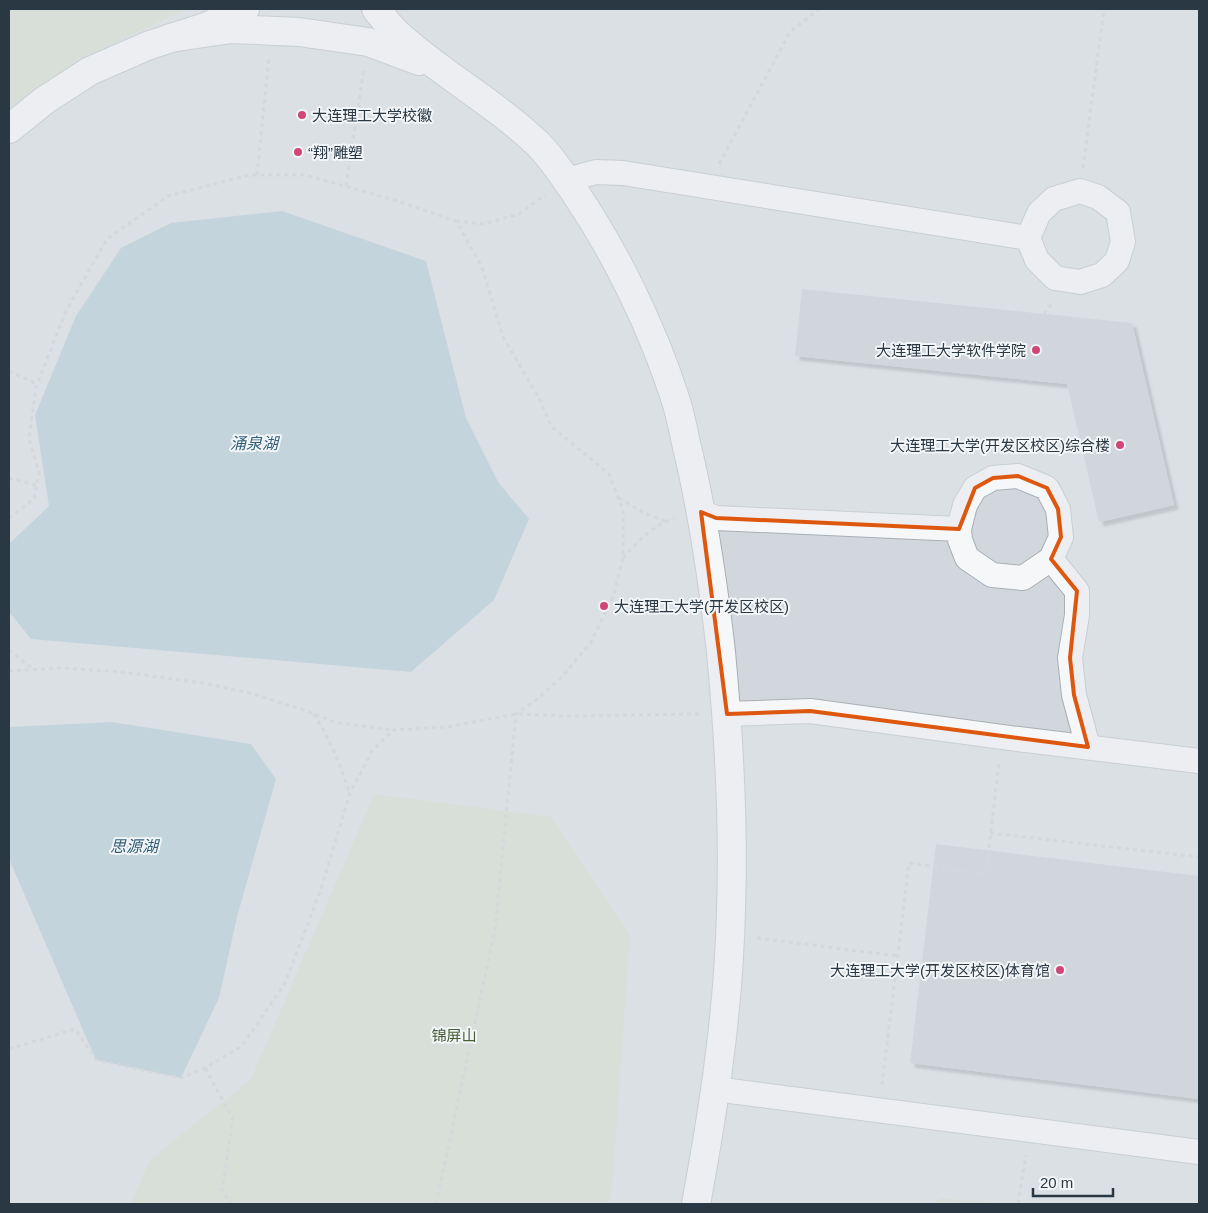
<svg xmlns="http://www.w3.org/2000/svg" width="1208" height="1213" font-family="Helvetica,'Noto Sans SC',sans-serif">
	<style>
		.built { fill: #d1d7dd }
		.green { fill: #cbd5c4 }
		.water { fill: #9ebccb }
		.building { fill: #bac2c9; filter: url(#shadow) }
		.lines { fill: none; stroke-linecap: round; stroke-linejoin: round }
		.minor-casing { stroke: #a8b0b6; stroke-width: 26 }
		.tertiary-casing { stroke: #a8b0b6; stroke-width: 30 }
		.path { stroke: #c1c5ca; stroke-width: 3; stroke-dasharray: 4 4; stroke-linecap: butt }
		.minor { stroke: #f6f7f9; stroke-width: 24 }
		.tertiary { stroke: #f6f7f9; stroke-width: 28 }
		.marked { fill: none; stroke: #de570f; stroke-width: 4; stroke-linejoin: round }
		.poi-dot { fill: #d04776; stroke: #f3f6f8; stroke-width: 2 }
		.labels { text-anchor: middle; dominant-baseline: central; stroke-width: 4; stroke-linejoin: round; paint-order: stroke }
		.poi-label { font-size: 15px; fill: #2a3844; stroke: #f3f6f8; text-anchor: start }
		.park-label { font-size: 15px; fill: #465f37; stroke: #f3f6f8 }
		.water-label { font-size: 16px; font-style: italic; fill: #335f78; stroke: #f3f6f8 }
	</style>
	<defs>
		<filter id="shadow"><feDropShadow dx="4.5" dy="4.5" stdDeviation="1" flood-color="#0004"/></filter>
	</defs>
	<rect width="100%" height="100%" fill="#e3e8eb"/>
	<rect class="built" x="9" y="9" width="1190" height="1195"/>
	<g class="green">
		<path d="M9,9h179c-62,27 -126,58 -179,100z"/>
		<polygon points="374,794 552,817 630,934 612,1190 608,1204 130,1204 150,1160 251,1079"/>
		<polygon points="941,1198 1004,1204 931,1204"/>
	</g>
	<g class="water">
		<polygon points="282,211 426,261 466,418 498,482 529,519 494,600 411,672 31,639 9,612 9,544 49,506 35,415 76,316 121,248 171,223"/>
		<polygon points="112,722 251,744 276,779 237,917 219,998 181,1078 96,1060 9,859 9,727"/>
	</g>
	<g class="building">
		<polygon points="802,289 1132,323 1174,505 1099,522 1067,384 795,356"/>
		<polygon points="936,844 1199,876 1199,1099 910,1063"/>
	</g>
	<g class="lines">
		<g class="minor-casing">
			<g id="minor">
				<polyline points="566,180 596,172 623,173 1028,238 1037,260 1055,278 1080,282 1102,275 1117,261 1123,242 1118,212 1098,197 1080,191 1054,199 1039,213 1028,238"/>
				<polyline points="701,512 716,518 959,529 960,540 967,558 992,575 1023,578 1051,559 1061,537 1058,509 1047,488 1018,476 993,478 975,488 965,505 959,529"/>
				<polyline points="1051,559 1077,591 1077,615 1070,658 1074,695 1088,747"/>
				<polyline points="727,714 810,711 1018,739 1199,761"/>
				<polyline points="715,1089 1199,1152"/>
			</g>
		</g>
		<g class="tertiary-casing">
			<g id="tertiary">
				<path d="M376,9c8,10 16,21 26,29 43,38 94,66 136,106 13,13 25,31 36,47 42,62 78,136 101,207 5,15 8,30 11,45 17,69 27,139 35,209 8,85 13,171 10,257 -2,99 -17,198 -35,295"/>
				<polyline points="170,38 231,29 299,32 368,42 419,61"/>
				<polyline points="9,129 45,100 90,71 147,46 208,26 245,9"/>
			</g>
		</g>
		<g class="path">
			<polyline points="719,164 790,32 819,9"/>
			<polyline points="1083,168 1104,9"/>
			<polyline points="257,175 269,56"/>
			<polyline points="346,186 364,68"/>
			<polyline points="456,221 483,224 519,214 545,195"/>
			<polyline points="1044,314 1051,304"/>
			<polyline points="9,371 37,384"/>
			<polyline points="9,478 36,485"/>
			<polyline points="619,498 644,513 665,521"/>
			<polyline points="9,518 34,499 39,473 29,439 36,387 66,311 107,239 168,196 249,175 305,175 398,201 456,221 482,267 503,337 539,398 551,426 609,474 623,510 623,558 613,597 591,642 563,676 536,700 516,714 495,930 436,1204"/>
			<path d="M623,558c14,-15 30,-34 51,-39"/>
			<polyline points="9,650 33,669"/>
			<polyline points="9,671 63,668 122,672 203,683 250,693 304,710 337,723 393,730"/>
			<path d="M314,714c15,25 27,50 35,78"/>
			<polyline points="990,833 1199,857"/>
			<polyline points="757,938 898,956"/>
			<polyline points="9,1049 75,1029 96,1060 181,1078 205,1068 242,1046 285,983 321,889 350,793 372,751 393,730 447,727 516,714 568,716 699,714"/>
			<polyline points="205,1068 233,1119 222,1191 231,1204"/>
			<polyline points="882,1085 909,863 986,874 999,761"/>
			<polyline points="1018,1204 1026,1155"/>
		</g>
		<use href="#minor" class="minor"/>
		<use href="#tertiary" class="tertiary"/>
	</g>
	<path d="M0 0H1208V1213H0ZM1018,476l29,12 11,21 3,28 -10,22 26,32 -7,67 4,37 14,52 -278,-36 -83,3 -26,-202 15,6 243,11 16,-41 18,-10z" fill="#e3e8eb" fill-opacity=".55" fill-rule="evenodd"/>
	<path class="marked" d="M1018,476l29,12 11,21 3,28 -10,22 26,32 -7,67 4,37 14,52 -278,-36 -83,3 -26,-202 15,6 243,11 16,-41 18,-10z"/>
	<g class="poi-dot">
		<circle cx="302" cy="115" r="5"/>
		<circle cx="298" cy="152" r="5"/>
		<circle cx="1036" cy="350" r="5"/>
		<circle cx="1120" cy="445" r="5"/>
		<circle cx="604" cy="606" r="5"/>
		<circle cx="1060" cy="970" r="5"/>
	</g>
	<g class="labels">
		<g class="poi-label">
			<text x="312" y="115">大连理工大学校徽</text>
			<text x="308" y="152">“翔”雕塑</text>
			<text x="1026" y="350" text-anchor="end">大连理工大学软件学院</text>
			<text x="1110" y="445" text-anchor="end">大连理工大学(开发区校区)综合楼</text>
			<text x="614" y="606">大连理工大学(开发区校区)</text>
			<text x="1050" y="970" text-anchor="end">大连理工大学(开发区校区)体育馆</text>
		</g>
		<g class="park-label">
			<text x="454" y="1035">锦屏山</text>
		</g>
		<g class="water-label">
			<text x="254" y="443">涌泉湖</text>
			<text x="134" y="846">思源湖</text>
		</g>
	</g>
	<rect width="1208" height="1213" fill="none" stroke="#2a3844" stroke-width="20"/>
	<path d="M1033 1188v8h80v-8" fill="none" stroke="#2a3844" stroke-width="2.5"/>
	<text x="1040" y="1188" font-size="15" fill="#2a3844" stroke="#f3f6f8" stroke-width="4" paint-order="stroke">20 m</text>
</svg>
